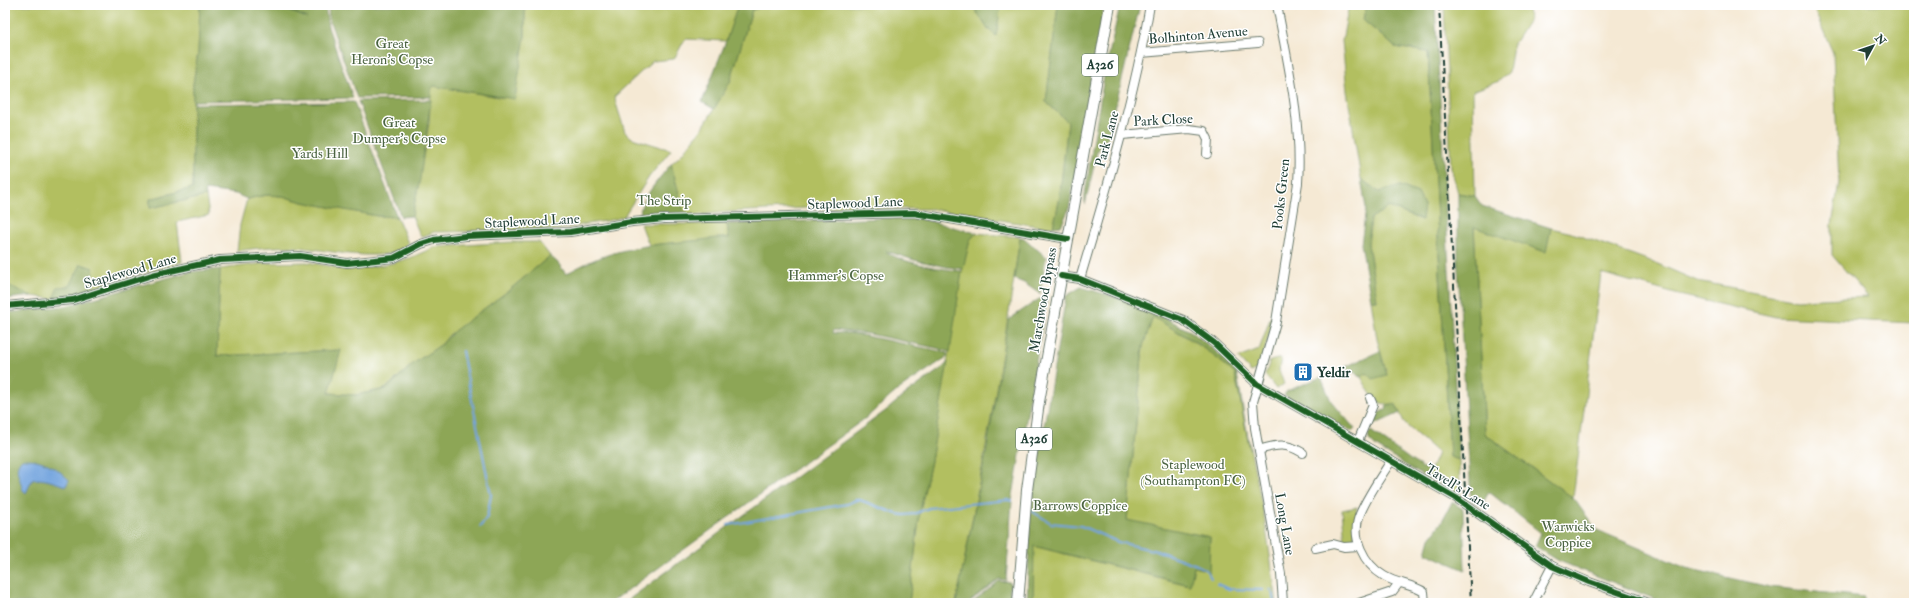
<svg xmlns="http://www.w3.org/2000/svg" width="1919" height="608" font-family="'IM FELL Double Pica',serif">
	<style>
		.green { fill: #b2bf61; stroke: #687e4a }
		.forest { fill: #8da657; stroke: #567246 }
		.water { fill: #73a4de; stroke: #497089 }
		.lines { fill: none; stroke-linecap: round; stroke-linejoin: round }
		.stream { stroke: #73a4de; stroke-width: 2 }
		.minor-casing { stroke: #6a796c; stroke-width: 10 }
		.major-casing { stroke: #6a796c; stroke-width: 12 }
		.minor { stroke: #fff; stroke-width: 8 }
		.major { stroke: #fff; stroke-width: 10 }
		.rail { stroke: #1f3d34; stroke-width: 2; stroke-dasharray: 6 3; stroke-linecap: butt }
		.cycleway-casing { stroke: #fff; stroke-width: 8 }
		.cycleway { stroke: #1b5e20; stroke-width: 6 }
		.labels { text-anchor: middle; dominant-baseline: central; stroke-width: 3; stroke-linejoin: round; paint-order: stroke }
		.shield { fill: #fff; stroke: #627771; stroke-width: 1 }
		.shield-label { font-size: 13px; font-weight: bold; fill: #1f3d34 }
		.street-label { font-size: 14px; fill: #1f3d34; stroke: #fff }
		.park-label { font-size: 14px; fill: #4b6442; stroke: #fff }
		.poi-label { font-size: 14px; font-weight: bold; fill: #1f3d34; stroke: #fff; text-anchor: start }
	</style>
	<rect width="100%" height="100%" fill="#fff"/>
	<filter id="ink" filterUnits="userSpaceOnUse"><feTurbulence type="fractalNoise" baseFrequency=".025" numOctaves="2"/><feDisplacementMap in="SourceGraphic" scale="8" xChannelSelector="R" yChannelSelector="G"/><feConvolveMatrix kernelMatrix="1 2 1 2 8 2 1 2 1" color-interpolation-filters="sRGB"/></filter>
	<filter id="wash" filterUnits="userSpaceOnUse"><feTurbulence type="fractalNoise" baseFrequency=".012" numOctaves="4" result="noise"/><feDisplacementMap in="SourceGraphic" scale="16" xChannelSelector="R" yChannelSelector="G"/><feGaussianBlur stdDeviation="0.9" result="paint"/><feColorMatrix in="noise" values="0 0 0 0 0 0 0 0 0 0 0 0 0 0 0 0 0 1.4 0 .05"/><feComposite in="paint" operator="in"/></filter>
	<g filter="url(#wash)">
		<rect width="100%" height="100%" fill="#f5e9d4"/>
		<g class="green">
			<polygon points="5,5 200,5 198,53 193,84 193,188 150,199 150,208 206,196 209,215 177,222 182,262 120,279 94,289 93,268 53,299 32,296 5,284"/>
			<polygon points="525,5 738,5 726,41 685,39 674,59 653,61 614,97 625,132 632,138 671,150 649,177 624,216 616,219 554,230 434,232 421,237 412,216 429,123 431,88 433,86 505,98 525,36"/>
			<polygon points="768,5 972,5 988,29 1001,5 1058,5 1046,102 1068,122 1059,202 1053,227 1044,227 931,209 806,208 729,212 685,216 671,164 680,156 702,129 730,82 752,10"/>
			<path d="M1349,5h17l-3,15 32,27 33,5 22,405 9,3 1,34 -32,-18 10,-23 -33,-29 -10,-21c-20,6 -25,-11 -34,-26l6,-4 20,2 -10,-36 -6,-39h6l-9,-56 3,-26 18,-11 32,13 3,-15 -7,-12 -17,-7 -21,6 -18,-13 -14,-88 -5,-50z"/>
			<polygon points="1444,5 1528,5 1529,20 1513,45 1509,72 1499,81 1473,91 1475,196 1458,193 1451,168"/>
			<polygon points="1812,5 1914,5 1914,323 1776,317 1679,295 1601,273 1573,498 1485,434 1474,226 1545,252 1551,228 1572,233 1653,262 1697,281 1797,300 1868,297 1832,255 1832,225 1839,182 1833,53"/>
			<path d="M266,195l16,1 21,6 74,14 20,1 11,26c-14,24 -90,5 -113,4 -19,-1 -39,1 -58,4l3,-26 7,-26z"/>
			<polygon points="641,224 727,224 729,238 649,245"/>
			<path d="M976,233l44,4c-17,123 -40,244 -64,366h-47l11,-92 11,-50 31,-190 8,-31z"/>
			<polygon points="512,242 539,242 550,256 508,291 449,335 442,344 414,363 385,389 356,395 329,393 340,350 217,356 220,269 265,263 307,262 350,270 389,264 410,258 435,247"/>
			<polygon points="1271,316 1274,316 1260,368 1251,372 1238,358 1259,350"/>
			<path d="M1153,317c29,17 57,33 82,57l29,141 13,88h-244v-57l156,39 5,-18 12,3 2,2 2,-35 -83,-16 16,-175z"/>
			<polygon points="1281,358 1279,370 1284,384 1276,389 1265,375 1270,361"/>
			<polygon points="1357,507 1354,539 1348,543 1345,542 1342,510"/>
		</g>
		<g class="forest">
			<polygon points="200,5 273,5 307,18 277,5 325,5 328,27 353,98 194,101 194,104 354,102 397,217 377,216 303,202 282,196 266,195 247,199 236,194 205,190 206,196 150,208 150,199 193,188 193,84 198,53"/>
			<polygon points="328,5 525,5 525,36 515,99 433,86 431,88 431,97 357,98 329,19"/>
			<polygon points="738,5 768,5 752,10 730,82 714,109 702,102 726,41"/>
			<polygon points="972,5 1001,5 996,36 988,29"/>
			<polygon points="1058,5 1104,5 1069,209 1061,226 1053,227 1059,202 1068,122 1046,102"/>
			<polygon points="1120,5 1140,5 1108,137 1097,152 1085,205 1085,193 1104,77"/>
			<polygon points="1366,5 1435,5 1459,460 1450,457 1428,52 1395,47 1363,20"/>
			<polygon points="431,100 420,179 412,216 401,217 358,101"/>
			<path d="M671,164l14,52 -44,-1c-5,-11 22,-41 30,-51z"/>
			<polygon points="1361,179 1379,192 1400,186 1418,193 1424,205 1422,220 1389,207 1371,218 1368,244 1377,300 1371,300 1361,244 1366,208"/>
			<polygon points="1458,193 1475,196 1482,206 1551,228 1546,252 1474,227 1485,434 1573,498 1597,530 1686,568 1770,587 1864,597 1864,603 1665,603 1559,561 1535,546 1541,533 1489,492 1481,506 1471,500 1458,268"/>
			<path d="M914,217l62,16 -6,7 -7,29 -16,-2 -33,-7 -28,-9c10,11 61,19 76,20l-12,81 -14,-4 -67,-14 -35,-4 -1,3h16l17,3 73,15 8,2v4l-49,33 -31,27 -257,186h-605v-290l60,-7 124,-34 31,-3 -3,87 124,-6 -12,43 27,2 30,-6 28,-26 28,-19 12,-13 54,-40 42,-35 8,7 8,11c42,-25 78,-29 126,-33 13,-1 24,-4 37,-3l-2,-14z"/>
			<polygon points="1020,237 1024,238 1046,257 1040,294 1024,283 1014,279"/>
			<polygon points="81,264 93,268 94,289 71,298 53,299 58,287 70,286"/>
			<polygon points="5,284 32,296 5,299"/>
			<polygon points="1081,287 1139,304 1192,332 1236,368 1250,450 1235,374 1223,363 1197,343 1153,317 1143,346 1127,520 1210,537 1209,575 1206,570 1194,567 1190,585 1034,546 1033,603 1027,603 1030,510 1066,296"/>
			<polygon points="1039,299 1047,299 1012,501 1006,580 999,579 968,603 956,603 986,453 1008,320"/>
			<polygon points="1380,351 1387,375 1373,379 1367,373 1361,377 1358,376 1353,369 1346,371 1345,367"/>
			<polygon points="948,362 931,461 920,511 909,603 624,603 888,409 903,396 942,368"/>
			<polygon points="1321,377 1331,401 1355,429 1352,431 1339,426 1284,395 1287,391"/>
			<polygon points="1395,403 1400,413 1378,423 1373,423 1374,416 1387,408 1386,406"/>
			<polygon points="1371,431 1412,461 1430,472 1428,479 1375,446 1369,440 1368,434"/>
			<polygon points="1452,502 1463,509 1465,570 1426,553 1430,538 1441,523"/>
			<polygon points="999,581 1010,582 1010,603 972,603"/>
		</g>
		<path class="water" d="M22,459c20,-1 34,8 47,21l-3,6c-11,-3 -23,-9 -34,-6l-6,13 -4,-4c-1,-12 -10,-20 0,-30z"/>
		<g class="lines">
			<g class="stream">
				<polyline points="462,351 491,495 487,517 480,527"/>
				<polyline points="1030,510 1051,523 1081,526 1118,542 1161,552 1197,565 1206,570 1211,578"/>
				<polyline points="728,525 847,504 856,500 860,500 897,514 904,515 914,514 929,508 1008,500 1012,501"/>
				<polyline points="1217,584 1229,589 1263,590"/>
				<polyline points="1270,590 1272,590 1274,603"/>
			</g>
		</g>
	</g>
	<g filter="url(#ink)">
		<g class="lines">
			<g class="minor-casing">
				<g id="minor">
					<path d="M1277,5c11,59 25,118 21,178l-22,139 -23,80 2,26 26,146 2,29"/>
					<polyline points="1141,53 1258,43"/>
					<polyline points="1122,135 1189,129 1204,131 1208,139 1207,154"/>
					<polyline points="1061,276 1080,279 1183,320 1214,343 1257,384 1456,498 1552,566 1589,582 1649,603"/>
					<path d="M1080,279c27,-91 54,-181 70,-274"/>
					<polyline points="5,306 73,300 152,275 220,260 300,256 347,263 394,258 421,244 434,240 466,236 570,232 632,222 664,219 914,213 1068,239"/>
					<polyline points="1358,441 1373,405 1370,398"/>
					<path d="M1259,450c18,-6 28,-7 44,3"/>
					<path d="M1391,461c-11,17 -23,34 -31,53 -10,23 4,50 24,62 13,8 28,8 40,16l1,11"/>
					<polyline points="1315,548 1333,544 1344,547 1359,546"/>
					<polyline points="1359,603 1392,592 1399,583"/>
					<polyline points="1533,603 1552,566"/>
				</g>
			</g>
			<g class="major-casing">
				<polyline id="major" points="1018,603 1027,490 1039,402 1110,5"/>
			</g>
			<use href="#minor" class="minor"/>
			<use href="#major" class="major"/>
			<polyline class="rail" points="1439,5 1471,603"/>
			<g class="cycleway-casing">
				<g id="cycleway">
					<polyline points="1061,276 1080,279 1183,320 1214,343 1257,384 1456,498 1552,566 1589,582 1649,603"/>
					<polyline points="5,306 73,300 152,275 220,260 300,256 347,263 394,258 421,244 434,240 466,236 570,232 632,222 664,219 914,213 1068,239"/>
				</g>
			</g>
			<use href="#cycleway" class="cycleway"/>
		</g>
	</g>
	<defs>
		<g id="building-square" transform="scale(1)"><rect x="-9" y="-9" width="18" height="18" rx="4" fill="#1f6fb2" stroke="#fff"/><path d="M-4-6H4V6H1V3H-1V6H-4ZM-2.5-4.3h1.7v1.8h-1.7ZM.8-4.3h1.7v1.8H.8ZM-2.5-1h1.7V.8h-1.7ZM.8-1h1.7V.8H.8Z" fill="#fff"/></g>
	</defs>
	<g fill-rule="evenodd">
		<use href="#building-square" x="1303" y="372"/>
	</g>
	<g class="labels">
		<g class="shield">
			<rect x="1082" y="54" width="36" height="22" rx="3"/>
			<rect x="1016" y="428" width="36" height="22" rx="3"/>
		</g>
		<g class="shield-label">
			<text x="1100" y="65">A326</text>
			<text x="1034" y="439">A326</text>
		</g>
		<g class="street-label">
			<text transform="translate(1198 35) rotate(-5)">Bolhinton Avenue</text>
			<text transform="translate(1163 120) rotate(-3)">Park Close</text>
			<text transform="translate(1107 139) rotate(-75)">Park Lane</text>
			<text transform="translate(1281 194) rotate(-84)">Pooks Green</text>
			<text transform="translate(855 203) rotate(-2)">Staplewood Lane</text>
			<text transform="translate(532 221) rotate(-3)">Staplewood Lane</text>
			<text transform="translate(130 271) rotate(-16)">Staplewood Lane</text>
			<text transform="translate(1043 300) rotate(-80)">Marchwood Bypass</text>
			<text transform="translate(1458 487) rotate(32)">Tavell's Lane</text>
			<text transform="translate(1285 524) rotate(80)">Long Lane</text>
		</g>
		<g class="park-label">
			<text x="392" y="43">Great<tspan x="392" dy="16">Heron's Copse</tspan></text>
			<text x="399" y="122">Great<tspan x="399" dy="16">Dumper's Copse</tspan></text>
			<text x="320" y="153">Yards Hill</text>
			<text x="664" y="200">The Strip</text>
			<text x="836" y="275">Hammer's Copse</text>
			<text x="1193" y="464">Staplewood<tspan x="1193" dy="16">(Southampton FC)</tspan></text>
			<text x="1080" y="505">Barrows Coppice</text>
			<text x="1568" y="526">Warwicks<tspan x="1568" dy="16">Coppice</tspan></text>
		</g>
		<g class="poi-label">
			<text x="1317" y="372">Yeldir</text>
		</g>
	</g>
	<rect width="1919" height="608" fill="none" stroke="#fff" stroke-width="20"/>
	<g transform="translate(1873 46) rotate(50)" stroke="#ffffff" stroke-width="3" paint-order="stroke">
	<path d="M0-3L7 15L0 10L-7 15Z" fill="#1f3d34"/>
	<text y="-6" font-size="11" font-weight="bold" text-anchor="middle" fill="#1f3d34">N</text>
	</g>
</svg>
